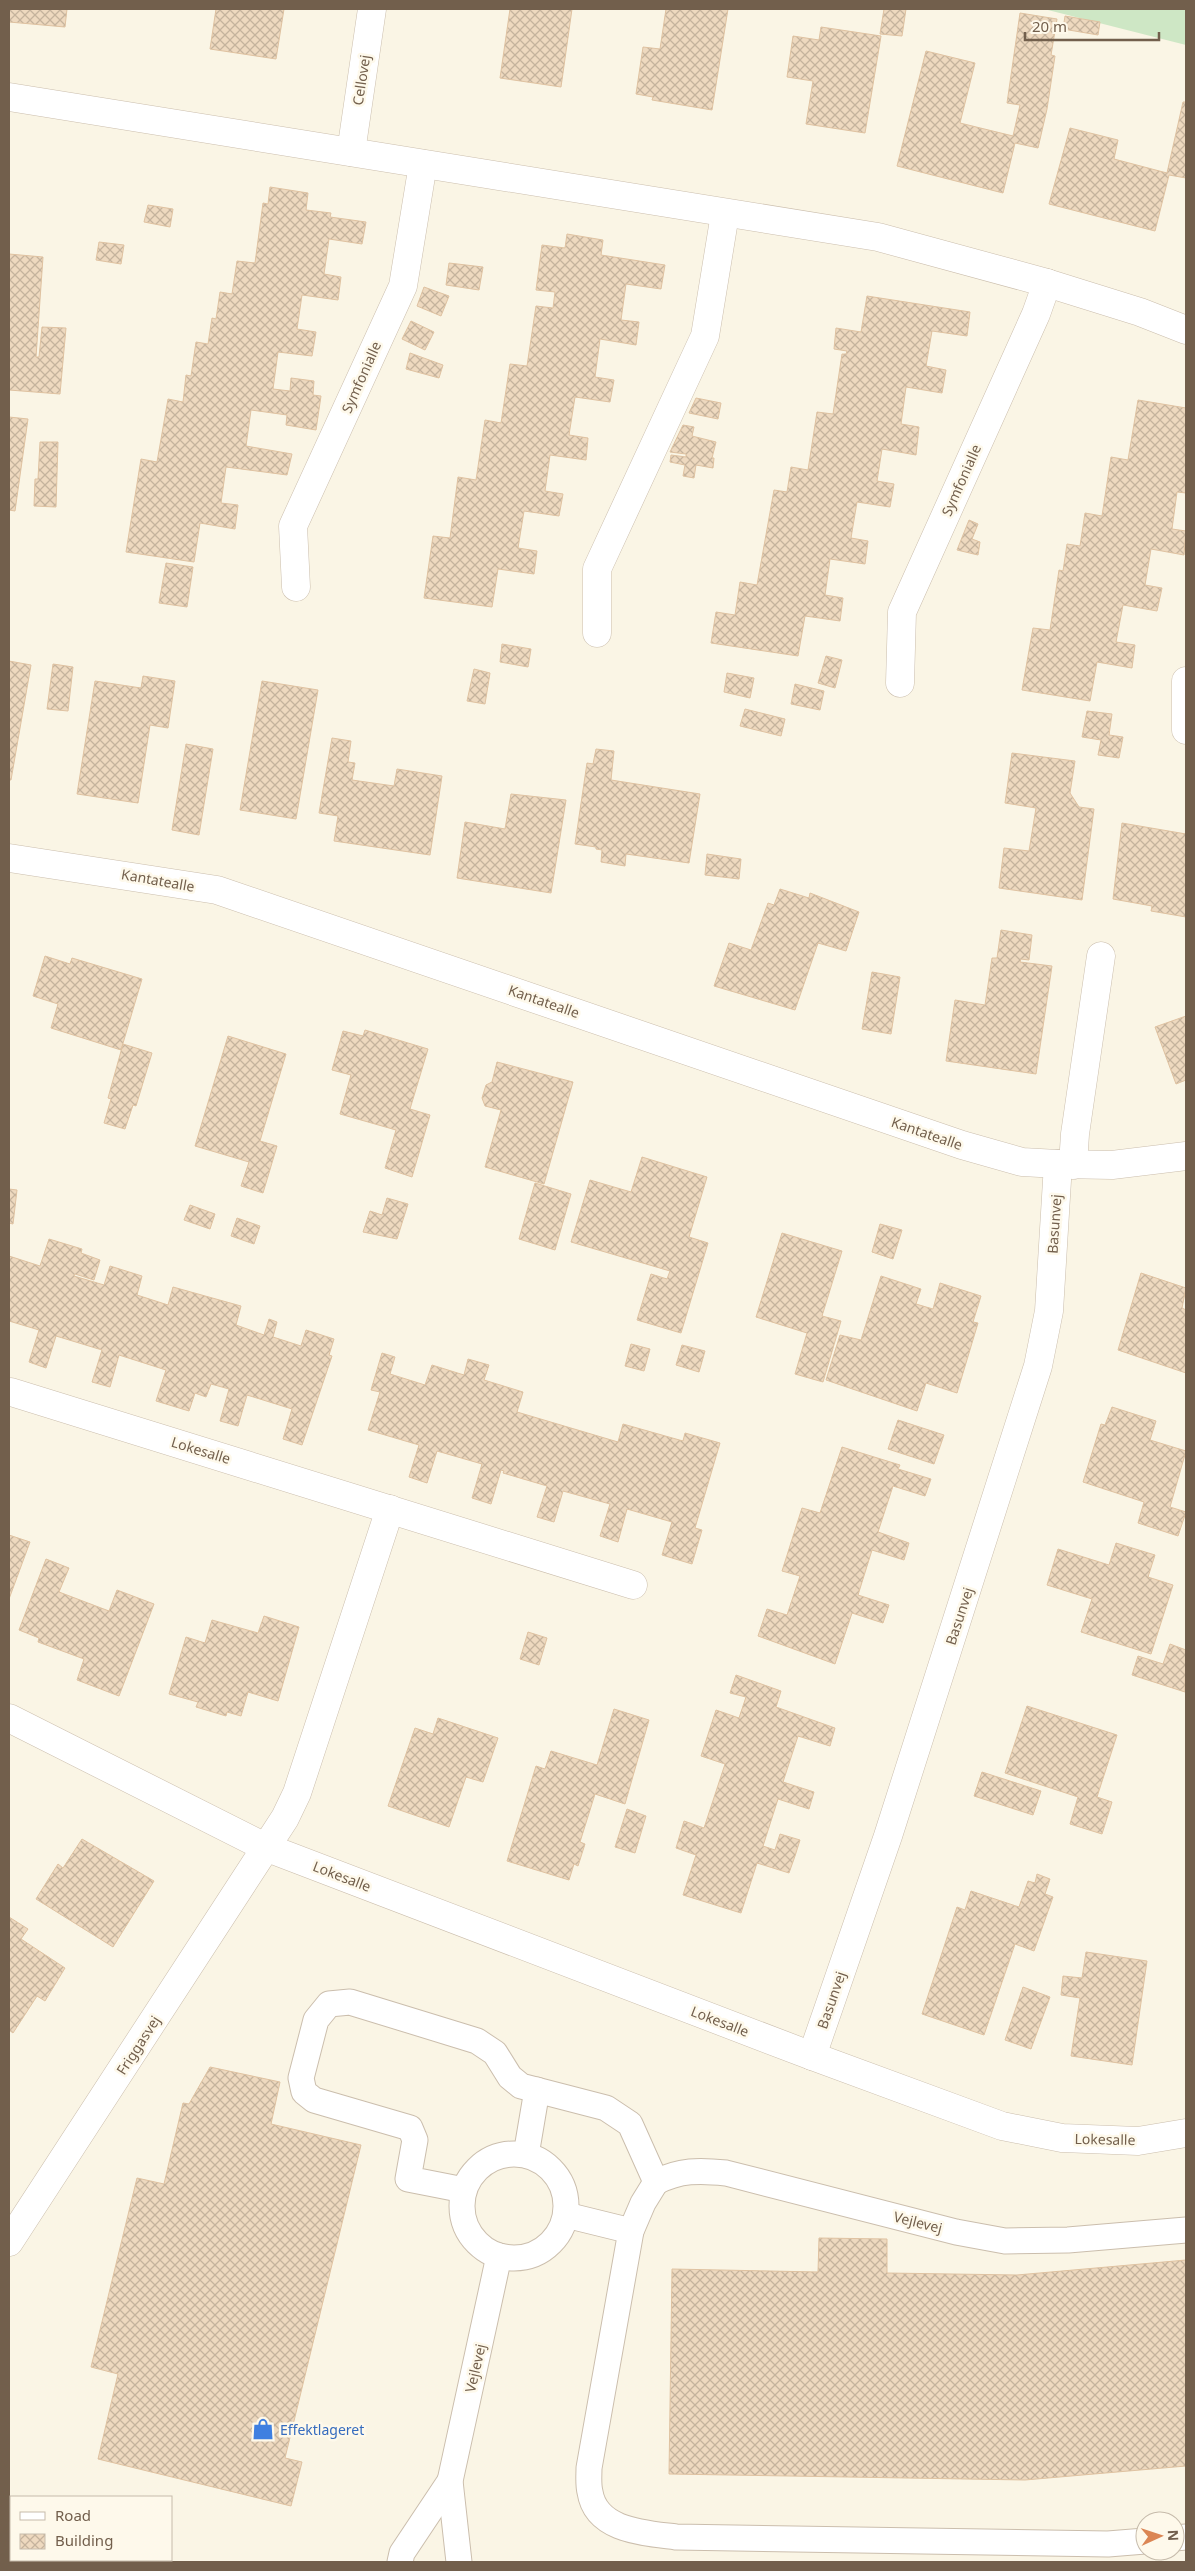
<svg xmlns="http://www.w3.org/2000/svg" width="1195" height="2571" font-family="'Noto Sans',sans-serif">
	<style>
		.green { fill: #cee7c5 }
		.building { fill: url(#building-cross-hatch); stroke: #dfc2a1 }
		.lines { fill: none; stroke-linecap: round; stroke-linejoin: round }
		.service-casing { stroke: #cbbead; stroke-width: 27 }
		.minor-casing { stroke: #cbbead; stroke-width: 29 }
		.service { stroke: #fff; stroke-width: 25 }
		.minor { stroke: #fff; stroke-width: 28 }
		.labels { text-anchor: middle; dominant-baseline: central; stroke-width: 5; stroke-linejoin: round; paint-order: stroke }
		.street-label { font-size: 14px; fill: #725f4c; stroke: #fef9eb }
		.shop-label { font-size: 14px; fill: #366cbe; stroke: #fef9eb; text-anchor: start }
	</style>
	<defs>
		<pattern id="building-cross-hatch" width="8" height="8" patternUnits="userSpaceOnUse" patternTransform="scale(1.25)"><rect width="8" height="8" fill="#eed9bf"/><path d="M0 0l8 8M0 8l8-8" fill="none" stroke="#c5b39d"/></pattern>
	</defs>
	<rect width="100%" height="100%" fill="#faf5e5"/>
	<polygon class="green" points="1044,9 1186,9 1186,45"/>
	<g class="building">
		<polygon points="9,9 67,9 65,27 9,22"/>
		<polygon points="216,9 284,9 276,59 210,49"/>
		<polygon points="510,9 572,9 561,87 500,78"/>
		<polygon points="666,9 728,9 712,110 652,100 653,97 636,94 643,47 660,49"/>
		<polygon points="884,9 906,9 902,36 880,34"/>
		<polygon points="1020,13 1057,19 1051,55 1055,56 1047,109 1038,148 1015,143 1003,193 897,166 926,51 975,63 960,123 1013,136 1020,105 1007,103"/>
		<polygon points="1065,16 1100,22 1098,35 1063,29"/>
		<polygon points="821,27 881,36 865,133 806,124 813,81 787,77 793,36 819,40"/>
		<polygon points="1183,102 1186,102 1186,178 1169,175 1155,231 1049,204 1070,128 1118,140 1114,159 1167,173"/>
		<polygon points="270,187 308,193 306,210 331,213 330,217 366,222 362,244 329,239 324,274 341,277 338,300 302,295 297,329 316,332 312,356 278,352 273,389 290,391 291,378 314,381 313,395 321,396 316,430 286,425 287,415 251,410 246,446 292,454 287,475 226,467 221,503 238,505 235,529 200,523 194,562 126,552 141,459 157,462 168,399 183,402 186,375 191,376 196,342 208,344 212,318 216,319 220,292 232,294 237,261 255,263 263,203 268,204"/>
		<polygon points="148,205 173,209 170,227 144,222"/>
		<polygon points="567,234 603,240 601,255 665,265 661,289 626,284 621,320 639,322 636,345 600,339 595,377 614,380 610,402 575,397 569,435 588,438 586,460 550,455 545,491 563,494 559,516 524,511 518,548 537,551 534,574 498,569 492,607 424,598 433,536 450,538 458,477 476,480 485,420 501,423 510,364 527,366 536,306 553,308 555,292 536,290 542,245 565,248"/>
		<polygon points="99,242 124,245 121,264 96,260"/>
		<polygon points="9,254 43,257 36,357 39,357 42,327 66,328 60,394 9,390"/>
		<polygon points="449,263 483,267 479,290 446,285"/>
		<polygon points="424,287 449,296 441,316 417,306"/>
		<polygon points="867,296 970,312 967,336 932,331 926,366 946,370 942,393 906,387 901,424 919,427 916,455 882,449 877,481 894,484 890,507 857,502 851,538 868,541 865,564 830,559 825,595 843,598 840,621 805,616 798,656 711,643 716,612 735,615 740,582 757,585 774,490 787,492 791,467 808,470 817,412 833,414 842,354 846,354 847,351 834,349 836,328 861,332"/>
		<polygon points="411,321 434,332 425,350 402,339"/>
		<polygon points="410,353 443,365 439,378 406,369"/>
		<polygon points="696,398 721,403 718,419 689,413"/>
		<polygon points="1138,400 1186,408 1186,493 1177,492 1172,529 1186,531 1184,555 1151,549 1145,585 1162,588 1157,611 1123,605 1116,642 1135,645 1132,668 1097,662 1090,701 1022,690 1033,628 1050,630 1059,570 1063,571 1067,544 1080,546 1085,513 1102,516 1111,457 1128,460"/>
		<polygon points="9,417 28,419 15,511 9,510"/>
		<polygon points="683,425 694,427 692,436 716,442 712,458 714,458 713,468 696,465 694,478 683,476 685,465 670,462 671,455 686,457 686,454 670,452"/>
		<polygon points="40,442 58,442 56,507 34,506 35,479 38,479"/>
		<polygon points="969,520 978,524 972,539 980,542 978,555 957,550"/>
		<polygon points="166,563 193,567 187,607 159,603"/>
		<polygon points="502,644 531,649 528,667 500,662"/>
		<polygon points="826,656 842,660 835,688 818,683"/>
		<polygon points="9,661 31,665 11,780 9,780"/>
		<polygon points="53,664 73,667 68,711 47,709"/>
		<polygon points="474,669 490,673 485,704 467,701"/>
		<polygon points="727,673 754,678 750,698 724,692"/>
		<polygon points="143,676 175,681 168,728 150,725 138,803 77,794 95,681 141,688"/>
		<polygon points="262,681 318,690 296,819 240,810"/>
		<polygon points="795,684 824,691 820,710 791,704"/>
		<polygon points="745,709 785,719 781,736 740,726"/>
		<polygon points="1087,711 1112,714 1109,735 1123,737 1119,758 1098,755 1101,740 1082,737"/>
		<polygon points="332,738 351,741 348,762 355,763 352,780 394,786 397,769 442,776 430,855 334,841 338,816 319,813"/>
		<polygon points="186,744 213,749 199,835 172,830"/>
		<polygon points="596,749 614,751 611,780 700,794 689,863 626,854 625,866 601,862 602,850 596,849 596,847 575,844 587,763 593,764"/>
		<polygon points="1012,753 1075,761 1070,793 1079,807 1094,809 1082,900 999,888 1004,848 1029,851 1036,808 1005,803"/>
		<polygon points="511,794 566,800 551,893 457,878 465,822 505,829"/>
		<polygon points="1122,823 1186,834 1186,917 1151,911 1152,906 1113,899"/>
		<polygon points="707,854 741,859 739,879 705,875"/>
		<polygon points="780,889 809,898 810,893 859,912 846,951 818,943 795,1010 714,986 729,943 751,950 768,903 774,905"/>
		<polygon points="1001,930 1032,935 1029,960 1021,959 1020,962 1052,966 1036,1074 946,1061 955,1000 985,1005 992,958 997,958"/>
		<polygon points="45,956 70,964 72,958 142,979 121,1050 51,1028 58,1004 33,996"/>
		<polygon points="872,972 900,977 891,1034 862,1029"/>
		<polygon points="1186,1016 1186,1080 1176,1084 1155,1027"/>
		<polygon points="365,1030 428,1049 410,1109 430,1115 412,1177 385,1168 396,1130 340,1114 351,1075 332,1070 343,1031 363,1036"/>
		<polygon points="228,1036 286,1054 260,1141 277,1146 263,1193 241,1186 249,1162 195,1146"/>
		<polygon points="123,1044 152,1053 136,1106 133,1105 125,1129 104,1123 111,1099 108,1098"/>
		<polygon points="497,1062 573,1082 544,1184 485,1167 501,1110 485,1106 482,1098 486,1085 492,1082"/>
		<polygon points="642,1157 707,1177 689,1237 708,1243 681,1333 637,1320 651,1274 667,1279 670,1271 571,1242 590,1180 631,1192"/>
		<polygon points="535,1183 571,1194 555,1250 519,1239"/>
		<polygon points="9,1189 17,1190 13,1224 9,1223"/>
		<polygon points="387,1198 408,1204 397,1239 363,1232 370,1211 382,1215"/>
		<polygon points="190,1205 215,1214 210,1229 184,1220"/>
		<polygon points="237,1218 260,1226 254,1244 231,1236"/>
		<polygon points="880,1224 902,1230 893,1259 872,1252"/>
		<polygon points="782,1233 842,1251 822,1316 841,1321 823,1382 795,1374 807,1333 756,1317"/>
		<polygon points="49,1239 82,1249 81,1253 100,1260 94,1280 75,1274 74,1276 104,1285 110,1266 142,1276 137,1295 168,1305 173,1287 241,1306 236,1325 264,1335 269,1319 277,1322 273,1337 301,1346 306,1330 334,1339 329,1355 332,1356 302,1445 283,1439 292,1409 247,1395 238,1426 220,1421 229,1389 211,1384 206,1397 195,1393 189,1411 156,1401 166,1370 119,1355 110,1387 92,1382 102,1350 56,1336 46,1368 29,1362 39,1330 9,1321 9,1256 40,1266"/>
		<polygon points="1141,1273 1186,1288 1182,1308 1186,1310 1186,1373 1118,1350"/>
		<polygon points="881,1276 921,1289 916,1304 933,1309 940,1283 981,1296 973,1322 978,1323 957,1393 926,1383 917,1411 826,1380 840,1335 861,1340"/>
		<polygon points="631,1344 650,1349 644,1371 625,1366"/>
		<polygon points="682,1345 705,1351 699,1372 676,1365"/>
		<polygon points="382,1353 395,1357 390,1374 425,1385 432,1365 464,1375 468,1359 489,1365 484,1380 523,1392 517,1412 618,1442 623,1424 683,1441 685,1433 720,1443 695,1528 702,1530 692,1564 662,1555 672,1522 627,1509 618,1542 600,1536 610,1504 563,1491 554,1522 537,1517 547,1486 503,1473 504,1471 501,1470 491,1504 472,1498 482,1464 437,1451 427,1483 409,1477 419,1445 368,1430 380,1392 371,1390"/>
		<polygon points="1112,1407 1156,1421 1150,1440 1186,1451 1170,1507 1186,1512 1178,1536 1138,1523 1144,1502 1083,1482 1101,1424 1105,1425"/>
		<polygon points="898,1420 944,1435 934,1464 888,1449"/>
		<polygon points="842,1447 900,1465 898,1469 931,1479 925,1496 893,1486 878,1532 909,1543 904,1560 872,1550 858,1595 889,1605 883,1623 852,1613 835,1664 758,1636 767,1609 787,1615 800,1576 782,1571 802,1508 820,1513"/>
		<polygon points="9,1535 30,1542 9,1599"/>
		<polygon points="1116,1543 1155,1555 1148,1577 1173,1585 1151,1654 1081,1632 1092,1599 1047,1585 1058,1549 1109,1565"/>
		<polygon points="46,1559 69,1568 59,1592 109,1611 117,1590 154,1604 119,1696 77,1680 84,1659 38,1642 39,1638 19,1630"/>
		<polygon points="264,1616 299,1627 278,1701 248,1692 241,1716 227,1712 226,1716 196,1707 198,1702 169,1694 186,1637 205,1643 212,1620 258,1633"/>
		<polygon points="528,1632 547,1638 539,1665 520,1659"/>
		<polygon points="1170,1644 1186,1650 1185,1692 1132,1675 1138,1656 1163,1664"/>
		<polygon points="736,1675 781,1691 776,1707 835,1728 830,1746 798,1736 783,1782 814,1792 809,1809 778,1799 763,1846 775,1850 780,1834 800,1840 795,1856 789,1873 757,1863 741,1913 683,1895 696,1855 676,1848 684,1821 704,1828 725,1764 701,1756 716,1710 739,1718 746,1697 730,1693"/>
		<polygon points="1027,1706 1117,1735 1097,1797 1112,1802 1102,1834 1070,1824 1078,1797 1005,1773"/>
		<polygon points="614,1709 649,1720 625,1804 595,1794 580,1842 585,1844 578,1866 574,1864 569,1880 507,1861 536,1766 545,1769 551,1751 597,1765"/>
		<polygon points="438,1718 498,1738 483,1782 466,1777 449,1827 388,1806 415,1728 433,1734"/>
		<polygon points="982,1772 1041,1791 1033,1815 974,1796"/>
		<polygon points="627,1809 646,1816 635,1853 615,1847"/>
		<polygon points="82,1839 154,1881 113,1947 36,1899 58,1864 63,1868"/>
		<polygon points="1037,1874 1050,1879 1045,1894 1053,1897 1034,1951 1015,1944 984,2035 922,2014 957,1907 965,1910 971,1891 1019,1907 1028,1881 1035,1883"/>
		<polygon points="9,1917 28,1929 21,1939 65,1968 45,2001 37,1996 13,2033 9,2030"/>
		<polygon points="1086,1952 1147,1961 1132,2065 1071,2056 1080,1998 1061,1995 1063,1976 1082,1978"/>
		<polygon points="1023,1987 1050,1997 1031,2049 1005,2040"/>
		<polygon points="210,2067 280,2082 271,2124 361,2145 285,2458 302,2462 291,2506 98,2459 118,2374 91,2367 137,2178 164,2184 183,2103 189,2104"/>
		<polygon points="819,2238 887,2239 887,2273 1017,2275 1186,2260 1186,2466 1025,2480 669,2474 672,2269 818,2272"/>
	</g>
	<g class="lines">
		<g class="service-casing">
			<g id="service">
				<circle cx="514" cy="2206" r="52"/>
				<polyline points="526,2155 537,2090"/>
				<path d="M656,2182l-13,21 -12,28 -42,237c0,8 -1,16 1,24 6,39 55,41 86,45l432,7 37,-3"/>
				<path d="M656,2182c24,-12 43,-12 70,-9l230,59 49,9 63,-1 118,-10"/>
				<polyline points="464,2190 408,2179 415,2140 410,2128 314,2100 304,2092 301,2078 316,2020 329,2004 350,2002 477,2041 495,2053 510,2077 521,2086 606,2108 630,2124 656,2182"/>
				<polyline points="566,2215 631,2231"/>
				<polyline points="1175,2538 1186,2537"/>
				<polyline points="400,2562 402,2553 450,2481"/>
				<polyline points="459,2562 450,2481 499,2256"/>
			</g>
		</g>
		<g class="minor-casing">
			<g id="minor">
				<polyline points="9,97 878,237 1047,283 1140,312 1186,330"/>
				<polyline points="351,152 372,9"/>
				<polyline points="296,587 293,526 403,286 423,164"/>
				<polyline points="597,633 597,569 705,336 725,214"/>
				<polyline points="1186,681 1186,730"/>
				<polyline points="900,683 902,612 1036,314 1047,283"/>
				<polyline points="9,858 217,890 962,1145 1022,1162 1058,1164 1112,1165 1186,1156"/>
				<polyline points="1073,1165 1075,1134 1101,956"/>
				<polyline points="11,1392 633,1585"/>
				<polyline points="9,1718 265,1847 812,2056 1002,2126 1062,2138 1138,2141 1186,2133"/>
				<polyline points="812,2056 888,1836 1038,1366 1049,1311 1058,1164"/>
				<polyline points="9,2242 285,1818 297,1793 390,1509"/>
			</g>
		</g>
		<use href="#service" class="service"/>
		<use href="#minor" class="minor"/>
	</g>
	<defs>
		<g id="shop-bare" transform="scale(1.725)"><path d="M-5-2.5h2.3a2.7 3.5 0 0 1 5.4 0H5L5.5 6h-11ZM-1.5-2.5h3a1.5 2.3 0 0 0-3 0Z" fill="#3f7fe0" stroke="#fef9eb" stroke-width="2.5" paint-order="stroke"/></g>
	</defs>
	<g fill-rule="evenodd">
		<use href="#shop-bare" x="263" y="2429"/>
	</g>
	<g class="labels">
		<g class="street-label">
			<text transform="translate(361 80) rotate(-81)">Cellovej</text>
			<text transform="translate(361 377) rotate(-66)">Symfonialle</text>
			<text transform="translate(961 480) rotate(-66)">Symfonialle</text>
			<text transform="translate(158 880) rotate(10)">Kantatealle</text>
			<text transform="translate(544 1001) rotate(19)">Kantatealle</text>
			<text transform="translate(927 1133) rotate(19)">Kantatealle</text>
			<text transform="translate(1054 1224) rotate(-86)">Basunvej</text>
			<text transform="translate(201 1450) rotate(17)">Lokesalle</text>
			<text transform="translate(959 1616) rotate(-72)">Basunvej</text>
			<text transform="translate(342 1876) rotate(21)">Lokesalle</text>
			<text transform="translate(831 2000) rotate(-71)">Basunvej</text>
			<text transform="translate(720 2021) rotate(21)">Lokesalle</text>
			<text transform="translate(138 2045) rotate(-57)">Friggasvej</text>
			<text transform="translate(1105 2139) rotate(1)">Lokesalle</text>
			<text transform="translate(918 2222) rotate(14)">Vejlevej</text>
			<text transform="translate(475 2368) rotate(-77)">Vejlevej</text>
		</g>
		<g class="shop-label">
			<text x="280" y="2429">Effektlageret</text>
		</g>
	</g>
	<rect width="1195" height="2571" fill="none" stroke="#725f4c" stroke-width="20"/>
	<rect x="10" y="2496" width="162" height="65" fill="#fef9eb" stroke="#c6bbab"/>
	<rect x="20" y="2512" width="25" height="8" fill="#ffffff" stroke="#c6bbab"/>
	<text x="55" y="2521" font-size="15" fill="#725f4c">Road</text>
	<rect x="20" y="2534" width="25" height="15" fill="url(#building-cross-hatch)" stroke="#c6bbab"/>
	<text x="55" y="2546" font-size="15" fill="#725f4c">Building</text>
	<g transform="translate(1160 2536) rotate(87)"><circle r="24" fill="#fef9eb" stroke="#c6bbab"/>
	<path d="M0-4L9 19L0 12L-9 19Z" fill="#db8654"/>
	<text y="-8" font-size="14" font-weight="bold" text-anchor="middle" fill="#725f4c">N</text>
	</g>
	<path d="M1025 32v8h134v-8" fill="none" stroke="#725f4c" stroke-width="2.5"/>
	<text x="1032" y="32" font-size="15" fill="#725f4c" stroke="#fef9eb" stroke-width="4" paint-order="stroke">20 m</text>
</svg>
